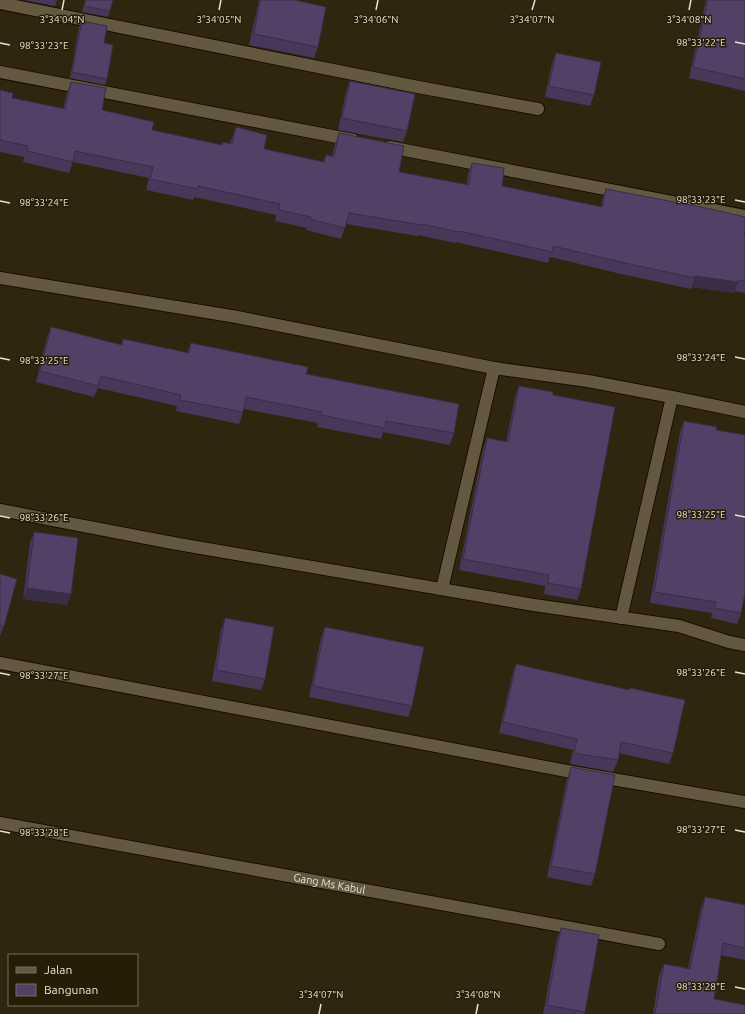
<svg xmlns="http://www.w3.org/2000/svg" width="745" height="1014" font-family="Ubuntu,sans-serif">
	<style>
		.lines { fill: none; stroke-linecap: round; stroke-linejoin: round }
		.minor-casing { stroke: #180f00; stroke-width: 14 }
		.minor { stroke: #645940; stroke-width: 12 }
		.wall { fill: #473759 }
		.shaded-wall { fill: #3a2d48 }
		.building { fill: #534067; stroke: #3a2d48 }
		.ticks { fill: none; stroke: #e9e2d4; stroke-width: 1.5 }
		.labels { text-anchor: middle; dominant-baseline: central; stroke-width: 3; stroke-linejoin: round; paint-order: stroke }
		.street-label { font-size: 11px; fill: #e9e2d4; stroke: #271d06 }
		.ticks-label { font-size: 10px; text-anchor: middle; fill: #e9e2d4; stroke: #271d06; stroke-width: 3; stroke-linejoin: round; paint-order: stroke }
	</style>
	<rect width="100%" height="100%" fill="#30260f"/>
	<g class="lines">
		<g class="minor-casing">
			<g id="minor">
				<polyline points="0,3 418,87 538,109"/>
				<polyline points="0,72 353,140"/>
				<polyline points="389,147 745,216"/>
				<polyline points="0,278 237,317 494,368 588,381 672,397 745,412"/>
				<polyline points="0,510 178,544 534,605 679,626 729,642 745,645"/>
				<polyline points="442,589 494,368"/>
				<polyline points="621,618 672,397"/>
				<polyline points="0,663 572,772 745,802"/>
				<path id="s1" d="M0,823l659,121"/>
			</g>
		</g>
		<use href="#minor" class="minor"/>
	</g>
	<g class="wall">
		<polygon points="24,0 57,0 55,6"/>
		<polygon points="85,0 113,0 110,11 108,17 82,12"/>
		<polygon points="259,0 294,0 318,47 314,58 249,45 258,5"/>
		<polygon points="706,0 745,0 745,91 689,78"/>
		<polygon points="82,21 107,79 105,85 70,78 79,27"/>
		<polygon points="556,53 594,95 590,106 545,97 552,64"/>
		<polygon points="350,81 407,131 403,142 338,130 346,92"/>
		<polygon points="71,82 102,110 152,130 222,145 223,142 230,143 232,138 236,127 264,149 323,162 326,155 332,156 335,144 339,133 399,172 467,185 468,174 472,163 502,186 601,207 602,200 606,189 745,235 745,293 734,291 734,293 692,287 691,289 621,274 550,257 548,263 456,242 455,243 418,235 418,236 346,224 341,239 306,230 307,228 275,221 276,215 194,197 193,200 146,190 149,178 73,162 69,173 23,162 24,157 0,152 0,90 12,98 63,109 67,93"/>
		<polygon points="51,327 121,345 123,339 187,353 191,343 306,374 454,433 450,445 383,432 381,439 317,427 318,423 244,409 239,424 176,411 177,406 98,388 94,397 36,382 47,338"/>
		<polygon points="519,386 553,395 581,589 577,600 544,594 545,586 459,570 483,449 487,438 506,442 515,397"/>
		<polygon points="684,421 716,430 741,613 737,624 711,618 712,613 650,603 680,432"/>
		<polygon points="34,532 67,605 23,599 30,543"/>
		<polygon points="0,574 4,626 0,636"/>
		<polygon points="225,618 265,679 261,690 212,681 221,630"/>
		<polygon points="325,627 412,706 408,717 309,697 321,638"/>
		<polygon points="516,664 673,753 669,764 619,753 618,760 613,772 570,764 573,750 499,733 512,676"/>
		<polygon points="571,767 595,874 591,886 547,877 567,779"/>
		<polygon points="705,897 745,905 745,960 721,955 714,999 745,1014 653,1014 659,976 664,964 688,968 701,908"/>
		<polygon points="561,928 585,1012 584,1014 543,1014 557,939"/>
	</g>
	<g class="shaded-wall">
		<polygon points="695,276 738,282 734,293 692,287"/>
		<polygon points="27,588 71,594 67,605 23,599"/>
	</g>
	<g class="building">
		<polygon points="86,0 113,0 110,11 84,6"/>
		<polygon points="260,0 294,0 326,7 318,47 254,34"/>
		<polygon points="708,0 745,0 745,79 693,67"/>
		<polygon points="82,21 107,26 104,43 113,45 107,79 72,72"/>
		<polygon points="556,53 601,62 594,95 549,86"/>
		<polygon points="350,81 415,94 407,131 342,118"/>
		<polygon points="71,82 106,88 102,110 154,122 152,130 222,145 223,142 232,144 236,127 267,135 264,149 324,162 326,155 334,157 339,133 404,146 399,172 469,185 472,163 504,168 502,186 602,207 606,189 711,209 745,217 745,231 744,235 745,235 745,281 738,280 738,282 695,276 695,278 625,263 553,246 552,252 460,231 459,232 422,224 422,225 349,213 345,228 310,219 311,217 279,210 280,204 198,186 198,189 150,179 153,167 75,151 73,162 27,151 28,146 0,140 0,90 13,93 12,98 65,109"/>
		<polygon points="51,327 122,345 123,339 189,353 191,343 308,367 306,374 459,404 454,433 386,421 385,428 321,415 322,412 246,397 243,412 180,400 181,395 101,376 98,386 40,371"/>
		<polygon points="519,386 553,392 553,395 615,407 581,589 548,583 549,575 463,559 487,438 508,442"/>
		<polygon points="684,421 717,427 716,430 745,435 745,593 741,613 715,608 716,602 654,592"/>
		<polygon points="34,532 78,538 71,594 27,588"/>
		<polygon points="0,574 17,579 4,626 0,625"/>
		<polygon points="225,618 274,627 265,679 216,670"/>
		<polygon points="325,627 424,647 412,706 313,686"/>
		<polygon points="516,664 629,690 630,688 685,700 673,753 621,742 618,760 574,753 577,739 503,722"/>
		<polygon points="571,767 615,775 595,874 551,866"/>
		<polygon points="705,897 745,905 745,948 723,943 714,999 745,1005 745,1014 655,1014 664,964 690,969"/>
		<polygon points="561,928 599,935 585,1012 547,1005"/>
	</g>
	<path class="ticks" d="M62,10l2,-10M219,10l2,-10M376,10l2,-10M532,10l3,-10M689,10l2,-10M735,42l10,2M0,43l10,2M735,200l10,2M0,201l10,2M735,357l10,2M0,358l10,2M735,515l10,2M0,516l10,2M735,672l10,2M0,673l10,2M735,830l10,2M0,831l10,2M735,987l10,2M319,1014l2,-10M476,1014l2,-10"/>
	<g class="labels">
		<g class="street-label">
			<text stroke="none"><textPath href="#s1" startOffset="335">Gang Ms Kabul</textPath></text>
		</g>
	</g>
	<g class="ticks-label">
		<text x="62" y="23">3°34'04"N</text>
		<text x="219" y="23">3°34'05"N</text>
		<text x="376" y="23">3°34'06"N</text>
		<text x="532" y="23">3°34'07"N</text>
		<text x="689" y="23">3°34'08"N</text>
		<text x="701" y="46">98°33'22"E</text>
		<text x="44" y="49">98°33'23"E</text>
		<text x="701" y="203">98°33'23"E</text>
		<text x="44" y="206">98°33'24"E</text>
		<text x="701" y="361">98°33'24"E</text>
		<text x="44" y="364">98°33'25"E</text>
		<text x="701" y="518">98°33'25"E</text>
		<text x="44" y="521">98°33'26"E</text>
		<text x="701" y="676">98°33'26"E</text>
		<text x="44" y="679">98°33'27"E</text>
		<text x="701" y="833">98°33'27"E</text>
		<text x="44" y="836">98°33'28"E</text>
		<text x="701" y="990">98°33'28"E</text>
		<text x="321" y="998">3°34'07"N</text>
		<text x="478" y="998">3°34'08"N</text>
	</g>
	<rect x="8" y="954" width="130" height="52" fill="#271d06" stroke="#756c58"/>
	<rect x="16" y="967" width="20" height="6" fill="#645940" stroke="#756c58"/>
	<text x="44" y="974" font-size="12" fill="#e9e2d4">Jalan</text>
	<rect x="16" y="984" width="20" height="12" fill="#534067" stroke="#756c58"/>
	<text x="44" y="994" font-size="12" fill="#e9e2d4">Bangunan</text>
</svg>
